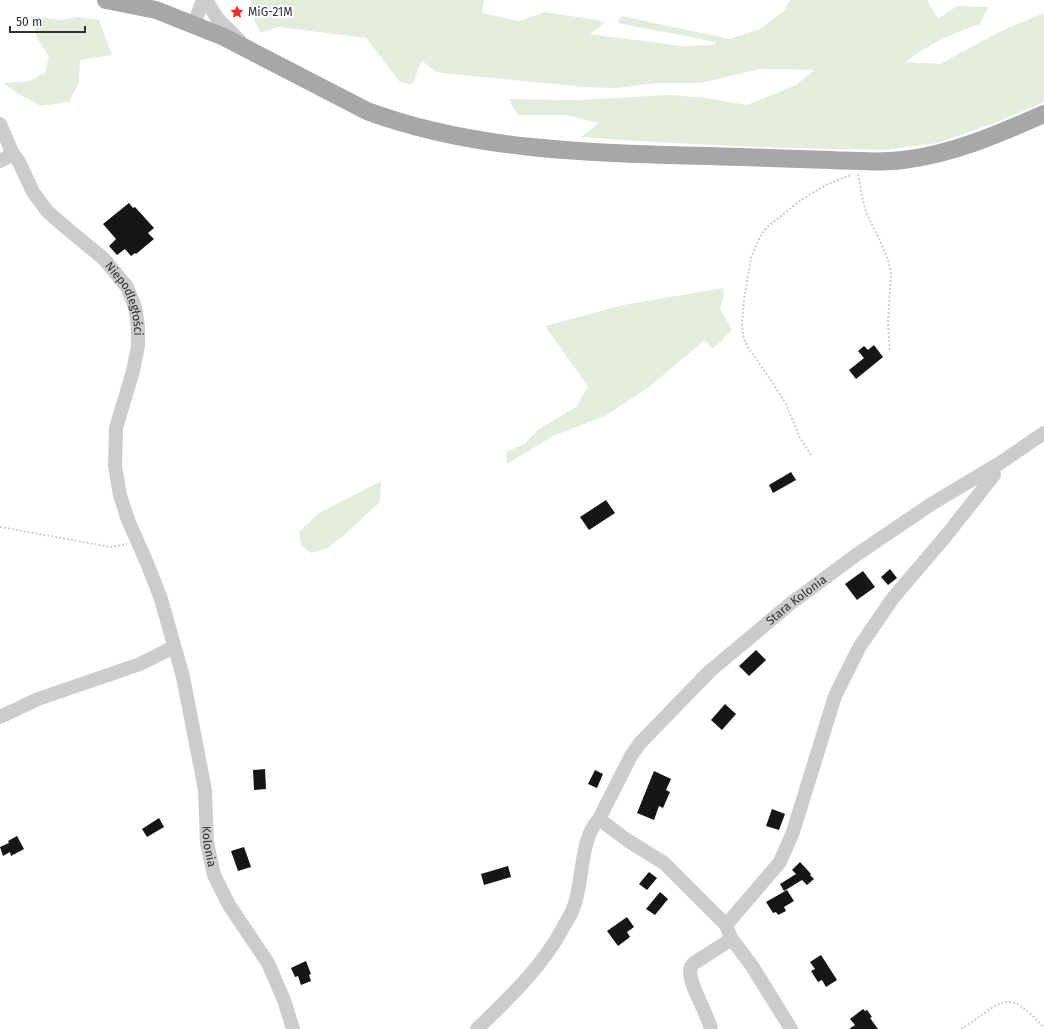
<svg xmlns="http://www.w3.org/2000/svg" width="1044" height="1029" font-family="'Fira Sans',sans-serif">
	<style>
		.green { fill: #e4eddd }
		.building { fill: #161616 }
		.lines { fill: none; stroke-linecap: round; stroke-linejoin: round }
		.path { stroke: #ccc; stroke-width: 2; stroke-dasharray: 2 2; stroke-linecap: butt }
		.minor { stroke: #ccc; stroke-width: 14 }
		.major { stroke: #a7a7a7; stroke-width: 18 }
		.labels { text-anchor: middle; dominant-baseline: central; stroke-width: 4; stroke-linejoin: round; paint-order: stroke }
		.poi-label { font-size: 12px; fill: #2f2f2f; stroke: #fff; text-anchor: start }
		.street-label { font-size: 12px; fill: #2f2f2f; stroke: #fff }
	</style>
	<rect width="100%" height="100%" fill="#fff"/>
	<g class="green">
		<path d="M251,0h233l-2,13 37,8 26,-9 52,8 8,3 -15,11 92,12 32,-1 2,-3 -99,-19 5,-7 108,23 30,-10 25,-19 5,-10h137l11,19 19,-13 31,1 -8,17c-27,9 -52,20 -74,38l34,2 65,-35 39,-16v89l-47,20 -59,21 -54,7 -102,-2 -131,-6 -70,-5 18,-14 -33,-8h-48l-10,-16 67,1 95,-5 36,3 41,7 49,-20 18,-15 -54,-1 -59,14h-42l-44,5 -30,-1 -135,-13 -14,-2 -14,-11 -10,24 -12,-3 -34,-44 -88,-11 -18,6 -8,-18z"/>
		<polygon points="31,16 60,20 78,17 99,20 112,55 80,60 79,83 69,102 41,106 20,95 3,83 29,81 45,73 49,56 37,38"/>
		<polygon points="723,288 724,295 720,309 732,330 713,349 705,340 649,387 605,416 553,436 507,464 506,452 524,444 539,429 576,407 588,386 545,326 623,305"/>
		<polygon points="381,481 380,502 343,536 326,549 311,553 301,545 299,532 319,513"/>
	</g>
	<g class="building">
		<polygon points="129,203 133,208 135,207 154,228 148,233 154,239 136,254 135,253 131,256 125,249 117,255 109,246 116,239 103,224"/>
		<polygon points="874,345 883,357 856,379 849,370 864,358 858,351 864,346 868,350"/>
		<polygon points="791,472 796,480 773,493 769,485"/>
		<polygon points="606,500 615,513 589,530 580,517"/>
		<polygon points="890,569 897,578 888,585 881,577"/>
		<polygon points="863,571 875,587 857,600 845,584"/>
		<polygon points="756,650 766,660 749,676 739,666"/>
		<polygon points="725,704 736,714 722,730 711,720"/>
		<polygon points="265,769 266,789 254,790 253,770"/>
		<polygon points="595,770 603,774 597,788 588,784"/>
		<polygon points="654,771 671,779 666,790 670,792 663,808 659,806 654,820 637,813"/>
		<polygon points="772,809 785,814 779,830 766,826"/>
		<polygon points="159,818 164,827 147,837 142,829"/>
		<polygon points="17,836 24,849 11,856 10,852 3,856 0,847 9,843 8,841"/>
		<polygon points="244,847 251,867 238,871 231,851"/>
		<polygon points="800,862 811,874 810,875 814,879 807,885 802,880 784,891 780,884 796,874 792,870"/>
		<polygon points="508,866 511,877 484,885 481,874"/>
		<polygon points="649,872 657,878 647,890 639,884"/>
		<polygon points="787,890 794,901 784,907 786,911 778,915 776,912 773,913 766,902"/>
		<polygon points="660,892 668,899 655,915 646,909"/>
		<polygon points="627,917 634,927 627,932 630,937 618,946 607,931"/>
		<polygon points="821,955 837,980 826,987 822,980 818,982 811,971 815,969 810,962"/>
		<polygon points="306,961 311,974 309,975 311,981 301,985 298,976 295,977 291,968"/>
		<polygon points="863,1009 865,1011 867,1010 872,1017 870,1018 878,1029 849,1029 855,1025 850,1019"/>
	</g>
	<g class="lines">
		<g class="path">
			<path d="M858,174c3,14 4,28 9,40 9,20 20,37 24,59l-3,50 2,29"/>
			<polyline points="811,455 800,438 786,404 770,379 747,346 743,336 742,325 744,300 751,258 760,237 767,227 801,200 814,192 828,184 851,175"/>
			<polyline points="0,527 111,547 127,544"/>
			<path d="M961,1029c40,-24 44,-46 83,-1"/>
		</g>
		<g class="minor">
			<polyline points="206,0 217,18 240,41"/>
			<polyline points="194,24 203,0"/>
			<path id="s1" d="M0,124l12,28 7,10 14,30 14,19 17,15 40,33 23,28 8,20 3,19v20l-5,25 -17,57 -1,38 5,29 8,25 19,43 14,36 22,78 22,113 2,53 7,32 15,30 39,58 16,37 9,29"/>
			<polyline points="0,161 6,158 12,152"/>
			<polyline points="0,717 38,699 140,664 174,647"/>
			<polyline points="599,819 627,840 664,863 726,925 731,938 752,966 791,1029"/>
			<polyline points="726,925 780,862 793,832 835,696 860,646 893,598 945,537 994,475 993,468"/>
			<path id="s2" d="M477,1029c32,-31 65,-62 86,-101 3,-7 8,-13 10,-19 11,-27 6,-69 26,-90l32,-63 9,-13 70,-72 80,-67 66,-49 77,-52 67,-40 44,-30"/>
			<path d="M711,1029c-4,-17 -21,-42 -21,-58 0,-3 2,-6 4,-8l30,-19 7,-6"/>
		</g>
		<path class="major" d="M106,0l50,10 68,27 143,74c118,44 250,42 373,46 30,1 60,2 90,3 25,1 49,3 73,0 50,-6 96,-26 141,-46"/>
	</g>
	<defs>
		<g id="sight-bare" transform="scale(1.08)"><path d="M0-6L1.8-2.2L6-1.7L2.9 1.2L3.7 5.4L0 3.3L-3.7 5.4L-2.9 1.2L-6-1.7L-1.8-2.2Z" fill="#ec2e2c" stroke="#fff" stroke-width="2.5" paint-order="stroke"/></g>
	</defs>
	<g fill-rule="evenodd">
		<use href="#sight-bare" x="237" y="12"/>
	</g>
	<g class="labels">
		<g class="poi-label">
			<text x="248" y="12">MiG-21M</text>
		</g>
		<g class="street-label">
			<text stroke="none"><textPath href="#s1" startOffset="220">Niepodległości</textPath></text>
			<text stroke="none"><textPath href="#s2" startOffset="548">Stara Kolonia</textPath></text>
			<text stroke="none"><textPath href="#s1" startOffset="788">Kolonia</textPath></text>
		</g>
	</g>
	<path d="M10 26v6h75v-6" fill="none" stroke="#2f2f2f" stroke-width="2"/>
	<text x="16" y="26" font-size="12" fill="#2f2f2f" stroke="#ffffff" stroke-width="3" paint-order="stroke">50 m</text>
</svg>
